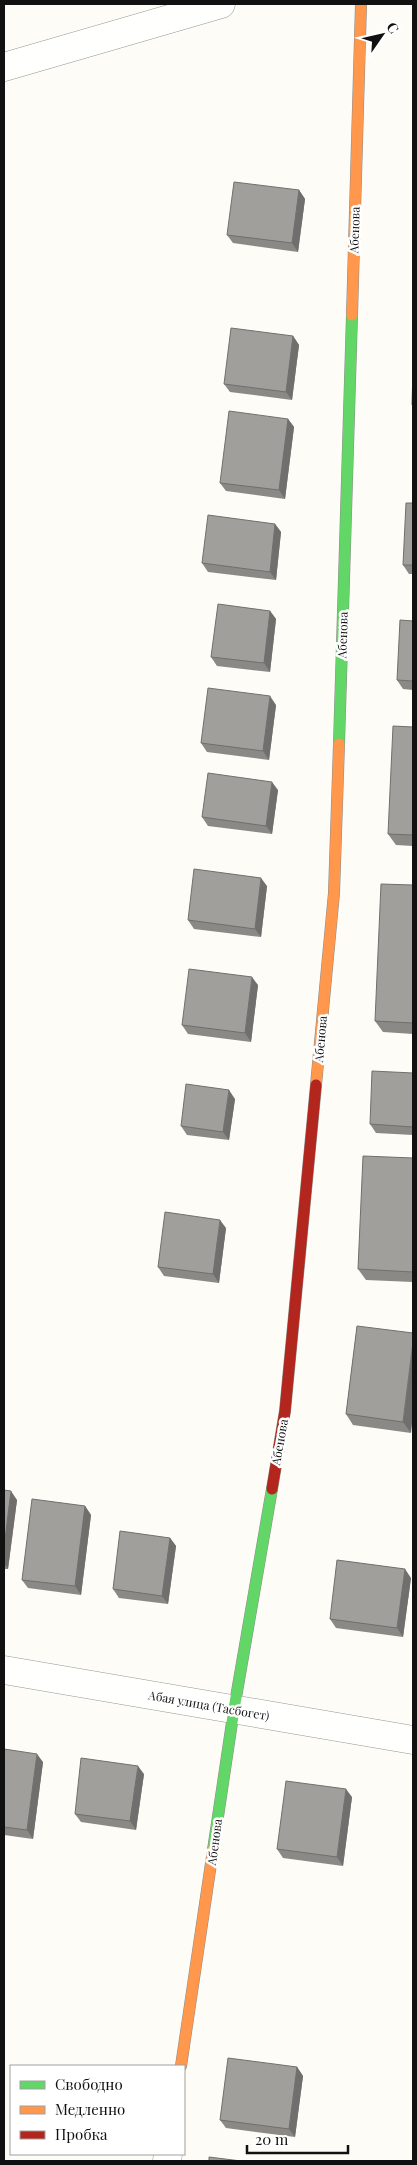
<svg xmlns="http://www.w3.org/2000/svg" width="417" height="2165" font-family="'Playfair Display',serif">
	<style>
		.lines { fill: none; stroke-linecap: round; stroke-linejoin: round }
		.street-casing { stroke: #979795; stroke-width: 29 }
		.fast-casing { stroke: #8e8d8b; stroke-width: 12 }
		.slow-casing { stroke: #8e8d8b; stroke-width: 12 }
		.jam-casing { stroke: #8e8d8b; stroke-width: 12 }
		.street { stroke: #fffffe; stroke-width: 28 }
		.fast { stroke: #63d668; stroke-width: 11 }
		.slow { stroke: #ff974d; stroke-width: 11 }
		.jam { stroke: #b3261e; stroke-width: 11 }
		.wall { fill: #8a8986 }
		.shaded-wall { fill: #716f6d }
		.building { fill: #a19f9c; stroke: #716f6d }
		.labels { text-anchor: middle; dominant-baseline: central; stroke-width: 5; stroke-linejoin: round; paint-order: stroke }
		.street-label { font-size: 12px; fill: #111; stroke: #fff }
	</style>
	<rect width="100%" height="100%" fill="#fdfcf7"/>
	<g class="lines">
		<g class="street-casing">
			<g id="street">
				<polyline points="4,67 221,4"/>
				<polyline points="4,1670 413,1740"/>
				<polyline points="167,2161 168,2154"/>
			</g>
		</g>
		<g class="fast-casing">
			<g id="fast">
				<polyline points="339,744 352,315"/>
				<polyline points="213,1850 234,1709 272,1489"/>
			</g>
		</g>
		<g class="slow-casing">
			<g id="slow">
				<polyline points="352,315 361,4"/>
				<polyline points="316,1085 334,893 339,744"/>
				<polyline points="181,2066 213,1850"/>
			</g>
		</g>
		<g class="jam-casing">
			<polyline id="jam" points="272,1489 285,1411 316,1085"/>
		</g>
		<use href="#street" class="street"/>
		<use href="#fast" class="fast"/>
		<use href="#slow" class="slow"/>
		<use href="#jam" class="jam"/>
	</g>
	<g class="wall">
		<polygon points="299,190 305,199 298,252 233,243 227,235"/>
		<polygon points="293,336 299,345 292,400 230,392 224,384"/>
		<polygon points="288,419 294,427 285,499 226,491 220,483"/>
		<polygon points="413,503 413,574 409,574 403,565"/>
		<polygon points="275,524 281,532 276,580 208,572 202,563"/>
		<polygon points="270,611 276,619 270,672 217,666 211,657"/>
		<polygon points="413,621 413,690 403,689 397,680"/>
		<polygon points="276,705 269,760 207,752 201,743"/>
		<polygon points="413,727 413,846 396,845 388,834"/>
		<polygon points="278,790 272,834 208,826 202,817"/>
		<polygon points="413,885 413,1034 383,1032 375,1021"/>
		<polygon points="267,886 261,937 194,929 188,920"/>
		<polygon points="258,985 251,1042 188,1034 182,1025"/>
		<polygon points="413,1073 413,1135 376,1133 370,1124"/>
		<polygon points="235,1099 229,1140 187,1135 181,1126"/>
		<polygon points="413,1158 413,1282 366,1280 358,1269"/>
		<polygon points="226,1228 219,1283 164,1276 158,1267"/>
		<polygon points="357,1326 411,1433 353,1425 346,1414"/>
		<polygon points="4,1490 17,1500 8,1569 4,1569"/>
		<polygon points="85,1506 91,1515 81,1595 28,1588 22,1580"/>
		<polygon points="170,1538 176,1546 168,1604 119,1598 113,1589"/>
		<polygon points="411,1578 403,1637 336,1628 330,1619"/>
		<polygon points="4,1749 43,1762 33,1839 4,1835"/>
		<polygon points="144,1774 136,1830 81,1822 75,1814"/>
		<polygon points="352,1797 343,1866 283,1858 277,1849"/>
		<polygon points="297,2067 303,2076 295,2137 226,2128 220,2120"/>
	</g>
	<g class="shaded-wall">
		<polygon points="299,190 305,199 298,252 292,243"/>
		<polygon points="293,336 299,345 292,400 286,392"/>
		<polygon points="288,419 294,427 285,499 279,490"/>
		<polygon points="275,524 281,532 276,580 270,572"/>
		<polygon points="270,611 276,619 270,672 264,663"/>
		<polygon points="270,696 276,705 269,760 263,751"/>
		<polygon points="272,782 278,790 272,834 266,826"/>
		<polygon points="261,878 267,886 261,937 255,929"/>
		<polygon points="252,977 258,985 251,1042 245,1033"/>
		<polygon points="229,1090 235,1099 229,1140 223,1132"/>
		<polygon points="220,1220 226,1228 219,1283 213,1274"/>
		<polygon points="413,1342 413,1415 411,1433 403,1422"/>
		<polygon points="11,1491 17,1500 8,1569 4,1563 4,1547"/>
		<polygon points="85,1506 91,1515 81,1595 75,1586"/>
		<polygon points="170,1538 176,1546 168,1604 162,1596"/>
		<polygon points="405,1569 411,1578 403,1637 397,1628"/>
		<polygon points="37,1754 43,1762 33,1839 27,1830"/>
		<polygon points="138,1766 144,1774 136,1830 130,1821"/>
		<polygon points="346,1789 352,1797 343,1866 337,1857"/>
		<polygon points="297,2067 303,2076 295,2137 289,2129"/>
	</g>
	<g class="building">
		<polygon points="234,182 299,190 292,243 227,235"/>
		<polygon points="231,328 293,336 286,392 224,384"/>
		<polygon points="413,369 413,406 412,405"/>
		<polygon points="229,411 288,419 279,490 220,483"/>
		<polygon points="406,503 413,503 413,565 403,565"/>
		<polygon points="208,515 275,524 270,572 202,563"/>
		<polygon points="218,604 270,611 264,663 211,657"/>
		<polygon points="400,620 413,621 413,681 397,680"/>
		<polygon points="208,688 270,696 263,751 201,743"/>
		<polygon points="393,726 413,727 413,835 388,834"/>
		<polygon points="208,773 272,782 266,826 202,817"/>
		<polygon points="194,869 261,878 255,929 188,920"/>
		<polygon points="381,884 413,885 413,1023 375,1021"/>
		<polygon points="189,969 252,977 245,1033 182,1025"/>
		<polygon points="372,1071 413,1073 413,1127 370,1124"/>
		<polygon points="186,1084 229,1090 223,1132 181,1126"/>
		<polygon points="363,1156 413,1158 413,1272 358,1269"/>
		<polygon points="165,1212 220,1220 213,1274 158,1267"/>
		<polygon points="357,1326 413,1333 413,1342 403,1422 346,1414"/>
		<polygon points="4,1490 11,1491 4,1547"/>
		<polygon points="32,1499 85,1506 75,1586 22,1580"/>
		<polygon points="120,1531 170,1538 162,1596 113,1589"/>
		<polygon points="337,1560 405,1569 397,1628 330,1619"/>
		<polygon points="4,1749 37,1754 27,1830 4,1827"/>
		<polygon points="81,1758 138,1766 130,1821 75,1814"/>
		<polygon points="286,1781 346,1789 337,1857 277,1849"/>
		<polygon points="228,2058 297,2067 289,2129 220,2120"/>
		<polygon points="209,2157 241,2161 209,2161"/>
	</g>
	<g class="labels">
		<g class="street-label">
			<text transform="translate(354 230) rotate(-88)">Абенова</text>
			<text transform="translate(342 635) rotate(-88)">Абенова</text>
			<text transform="translate(320 1039) rotate(-85)">Абенова</text>
			<text transform="translate(279 1442) rotate(-80)">Абенова</text>
			<text transform="translate(209 1705) rotate(10)">Абая улица (Тасбогет)</text>
			<text transform="translate(214 1842) rotate(-82)">Абенова</text>
		</g>
	</g>
	<rect width="417" height="2165" fill="none" stroke="#111111" stroke-width="10"/>
	<rect x="10" y="2065" width="175" height="90" fill="#ffffff" stroke="#a0a0a0"/>
	<rect x="20" y="2081" width="25" height="8" fill="#63d668" stroke="#a0a0a0"/>
	<text x="55" y="2090" font-size="15" fill="#111111">Свободно</text>
	<rect x="20" y="2106" width="25" height="8" fill="#ff974d" stroke="#a0a0a0"/>
	<text x="55" y="2115" font-size="15" fill="#111111">Медленно</text>
	<rect x="20" y="2131" width="25" height="8" fill="#b3261e" stroke="#a0a0a0"/>
	<text x="55" y="2140" font-size="15" fill="#111111">Пробка</text>
	<g transform="translate(382 35) rotate(56)" stroke="#ffffff" stroke-width="4" paint-order="stroke">
	<path d="M0-4L9 19L0 12L-9 19Z" fill="#111111"/>
	<text y="-8" font-size="14" font-weight="bold" text-anchor="middle" fill="#111111">С</text>
	</g>
	<path d="M247 2145v8h101v-8" fill="none" stroke="#111111" stroke-width="2.5"/>
	<text x="255" y="2145" font-size="15" fill="#111111" stroke="#ffffff" stroke-width="4" paint-order="stroke">20 m</text>
</svg>
